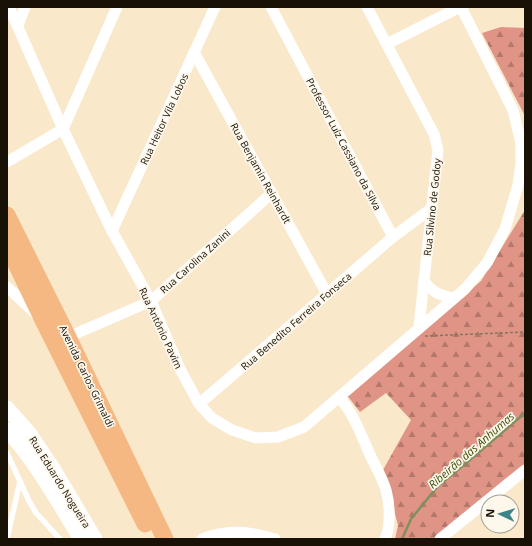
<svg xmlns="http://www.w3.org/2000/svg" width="532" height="546" font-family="'Open Sans',sans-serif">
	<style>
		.forest { fill: url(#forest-firs) }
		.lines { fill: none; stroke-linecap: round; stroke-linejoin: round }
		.stream { stroke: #7e905e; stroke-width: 2.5 }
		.path { stroke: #837763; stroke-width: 1.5; stroke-dasharray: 3 2; stroke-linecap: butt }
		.service { stroke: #fff; stroke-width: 5.5 }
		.minor { stroke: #fff; stroke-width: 11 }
		.secondary { stroke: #fff; stroke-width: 15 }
		.primary { stroke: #f5b883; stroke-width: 17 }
		.labels { text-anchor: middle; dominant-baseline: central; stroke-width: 3.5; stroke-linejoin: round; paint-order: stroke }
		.street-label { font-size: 10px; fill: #171106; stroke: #fef7eb }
		.water-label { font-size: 11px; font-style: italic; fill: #364e02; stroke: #fef7eb }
	</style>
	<defs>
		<pattern id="forest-firs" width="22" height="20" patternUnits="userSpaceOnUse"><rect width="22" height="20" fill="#df9485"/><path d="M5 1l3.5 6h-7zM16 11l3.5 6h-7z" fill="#b4776b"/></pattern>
	</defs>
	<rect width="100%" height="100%" fill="#fae8ca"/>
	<g class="forest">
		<polygon points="501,27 525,28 525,116 482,33"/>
		<polygon points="525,210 525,464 434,539 395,539 398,525 383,470 411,420 386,393 360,412 346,394 481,281"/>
	</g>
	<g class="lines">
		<polyline class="stream" points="402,539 411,519 438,486 471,459 525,413"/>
		<polyline class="path" points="425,336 525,332"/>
		<g class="service">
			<polyline points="7,453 29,501 36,513 60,539"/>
			<polyline points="7,539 20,481"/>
		</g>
		<g class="minor">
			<polyline points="9,7 63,129 112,231 151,301 180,369 199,404 212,418 232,430 256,438 278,437 304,427 465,289 487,263 505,229 518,185 521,163 521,143 513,110 461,7"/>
			<polyline points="271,7 393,237 432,208"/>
			<polyline points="367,7 434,134 438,150 419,327"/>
			<polyline points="18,25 25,7"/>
			<polyline points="387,44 460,7"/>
			<polyline points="194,52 327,294"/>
			<polyline points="7,162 63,129 117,7"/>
			<polyline points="112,231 215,7"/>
			<path d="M424,281c9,12 15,14 30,17"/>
			<polyline points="7,287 36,314"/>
			<polyline points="68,337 151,301 272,193"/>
			<path d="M339,397c16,18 23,41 33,62 5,10 11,21 14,31 4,15 5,35 -1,49"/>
			<polyline points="199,404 393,237"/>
			<path d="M202,539c25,-10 47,-8 73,0"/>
			<polyline points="440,539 525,470"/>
		</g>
		<g class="secondary">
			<polyline points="7,408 29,433 54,470 95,539"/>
			<path d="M7,430c30,33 51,72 74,109"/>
		</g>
		<g class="primary">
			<polyline points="7,215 68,337 165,539"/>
			<polyline points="7,245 43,320 145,524"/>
		</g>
	</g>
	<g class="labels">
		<g class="street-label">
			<text transform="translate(164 119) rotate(-65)">Rua Heitor Vila Lobos</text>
			<text transform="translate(344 144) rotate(62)">Professor Luíz Cassiano da Silva</text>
			<text transform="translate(261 173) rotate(61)">Rua Benjamin Reinhardt</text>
			<text transform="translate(432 207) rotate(-84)">Rua Silvino de Godoy</text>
			<text transform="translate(195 261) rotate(-42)">Rua Carolina Zanini</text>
			<text transform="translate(296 321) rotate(-41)">Rua Benedito Ferreira Fonseca</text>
			<text transform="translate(161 328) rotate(65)">Rua Antônio Pavim</text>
			<text transform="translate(87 376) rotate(64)">Avenida Carlos Grimaldi</text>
			<text transform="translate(60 482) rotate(58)">Rua Eduardo Nogueira</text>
		</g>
		<g class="water-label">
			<text transform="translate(471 450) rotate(-41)">Ribeirão das Anhumas</text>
		</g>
	</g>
	<rect width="532" height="546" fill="none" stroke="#171106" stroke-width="16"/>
	<g transform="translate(500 514) rotate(274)"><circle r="19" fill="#fef7eb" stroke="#a29b8f"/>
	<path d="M0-3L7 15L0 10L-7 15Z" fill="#3c8487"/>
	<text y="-6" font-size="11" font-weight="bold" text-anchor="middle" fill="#171106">N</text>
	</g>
</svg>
